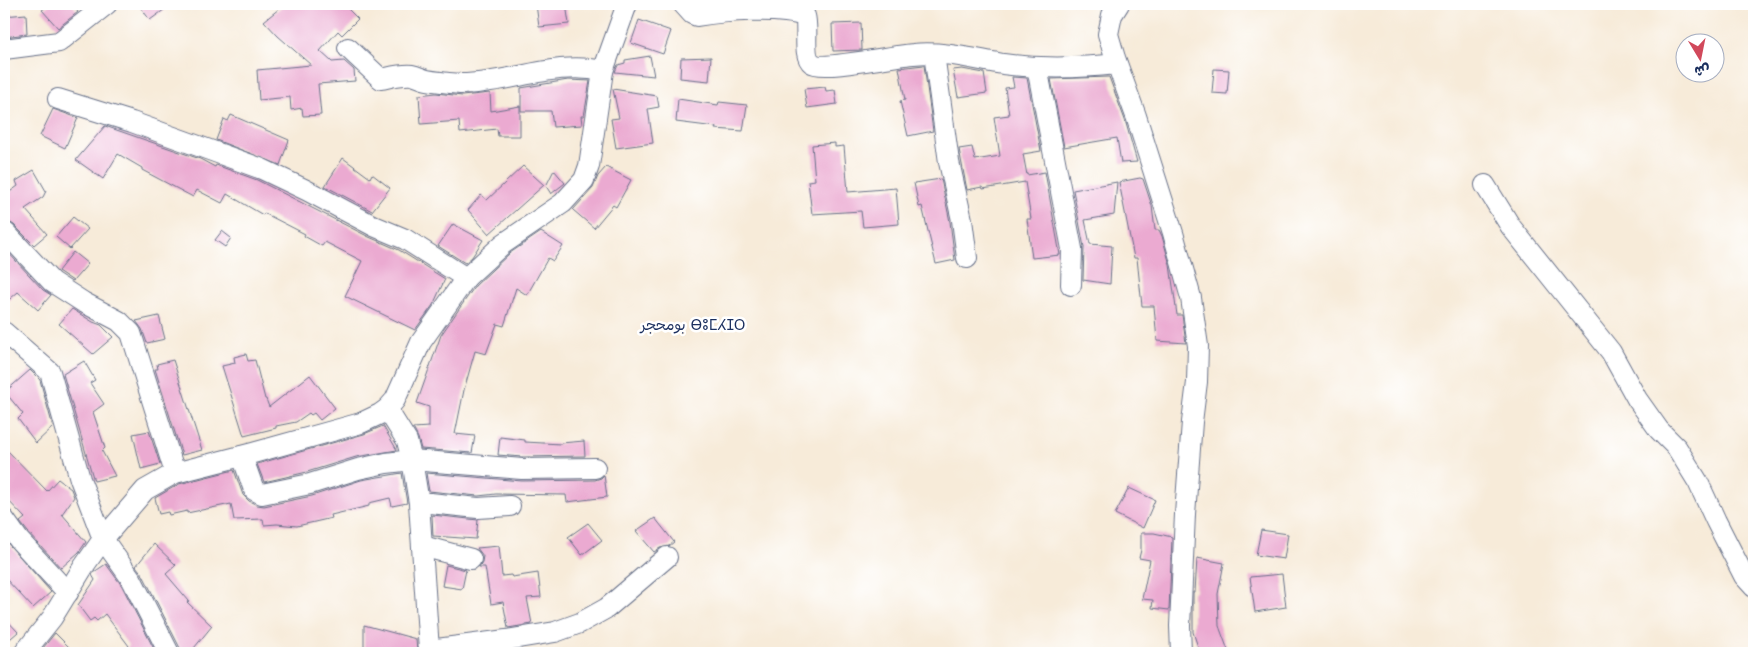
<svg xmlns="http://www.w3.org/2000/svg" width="1758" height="657" font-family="'Playpen Sans','Playpen Sans Arabic','Noto Sans Tifinagh',sans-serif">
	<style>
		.building { fill: #ebaad1 }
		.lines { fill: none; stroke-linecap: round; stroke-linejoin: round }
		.minor-casing { stroke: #687189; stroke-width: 22 }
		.minor { stroke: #fff; stroke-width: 20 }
		.labels { text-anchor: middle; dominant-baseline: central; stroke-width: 5; stroke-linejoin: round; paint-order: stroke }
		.quarter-label { font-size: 15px; fill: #1b2f5e; stroke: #fff }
	</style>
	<rect width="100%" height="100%" fill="#fff"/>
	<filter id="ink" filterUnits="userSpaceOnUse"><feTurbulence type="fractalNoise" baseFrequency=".02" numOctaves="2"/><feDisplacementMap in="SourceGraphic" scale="10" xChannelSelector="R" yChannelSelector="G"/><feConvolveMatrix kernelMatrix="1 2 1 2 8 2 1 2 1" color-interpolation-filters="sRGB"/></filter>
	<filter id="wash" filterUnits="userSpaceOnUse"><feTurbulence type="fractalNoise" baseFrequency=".0096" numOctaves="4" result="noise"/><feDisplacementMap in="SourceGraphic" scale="20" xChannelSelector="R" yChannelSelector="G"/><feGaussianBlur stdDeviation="1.12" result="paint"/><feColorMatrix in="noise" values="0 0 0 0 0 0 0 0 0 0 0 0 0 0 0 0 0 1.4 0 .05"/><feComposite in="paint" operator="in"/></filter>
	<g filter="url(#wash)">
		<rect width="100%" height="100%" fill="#f7ebd9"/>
		<g id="blocks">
			<g class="building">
				<polygon points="50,4 72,4 78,12 58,28 42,10"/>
				<polygon points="138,4 172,4 150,20"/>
				<polygon points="285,4 343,4 358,19 342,35 338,31 320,51 332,62 344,61 354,70 355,81 318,84 321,115 303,116 302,108 291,110 290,97 259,100 257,70 311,65 278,36 264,21"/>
				<polygon points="536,4 566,4 569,24 539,27"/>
				<polygon points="26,14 27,34 4,37 4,16"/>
				<polygon points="639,20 671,31 663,54 631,43"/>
				<polygon points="861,23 862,50 833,51 832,24"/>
				<polygon points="650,56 654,76 615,72 618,65 625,63 625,60"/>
				<polygon points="711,57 709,81 680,78 681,58"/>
				<polygon points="924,65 933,131 908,136 900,101 905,100 899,68"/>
				<polygon points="962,69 984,73 987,93 958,97 953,70"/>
				<polygon points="1214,69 1229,70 1227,94 1212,93"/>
				<polygon points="1012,77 1027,78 1041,151 1023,154 1027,175 1045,172 1060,255 1032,258 1027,219 1031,219 1025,182 983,189 982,187 967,190 959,149 972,147 975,160 1000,156 994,117 1009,115 1005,88 1014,87"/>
				<polygon points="1109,77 1125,120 1137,162 1121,163 1117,138 1064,147 1051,79"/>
				<polygon points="568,80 590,81 584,116 581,116 582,125 553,127 551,111 521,111 521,88"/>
				<polygon points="825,87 826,91 835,90 837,104 807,108 804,89"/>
				<polygon points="613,89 657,96 659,107 648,109 653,143 616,148 611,119 619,118"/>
				<polygon points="436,93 462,96 490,93 491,111 520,106 520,136 498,136 497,129 460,133 459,121 421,124 419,95"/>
				<polygon points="678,99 718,105 719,102 747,105 743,131 715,129 716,127 676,122"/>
				<polygon points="53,109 78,118 65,148 40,136"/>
				<polygon points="231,115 289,140 280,165 216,140 224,119 228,121"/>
				<polygon points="105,126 200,159 215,167 216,165 257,180 369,237 399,250 445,279 433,305 415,330 345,296 362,261 325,242 322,246 304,236 305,234 264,213 263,215 227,194 222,203 197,190 193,197 142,170 142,168 118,154 103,179 76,160"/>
				<polygon points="835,143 835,147 844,146 848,192 896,188 899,224 863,227 861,211 812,214 808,181 815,180 812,145"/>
				<polygon points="343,158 370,178 372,174 390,188 372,211 325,186"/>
				<polygon points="523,166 544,185 489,234 468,210 481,195 487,200"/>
				<polygon points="606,167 631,180 616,207 613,205 594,228 573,210 593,188 598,176"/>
				<polygon points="34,170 46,191 43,197 25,209 47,234 34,245 14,225 9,222 4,221 4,196 18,186 16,181"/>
				<polygon points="554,170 565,183 551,194 546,186"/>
				<polygon points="1140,178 1143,179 1152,206 1155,230 1159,230 1162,236 1170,265 1177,315 1182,315 1186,343 1157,341 1154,306 1142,306 1137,258 1134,258 1119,182"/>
				<polygon points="941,179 950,222 955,260 936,264 922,206 919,207 914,183"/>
				<polygon points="1117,182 1114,215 1085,220 1090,244 1112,246 1110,284 1083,280 1084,247 1073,190"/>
				<polygon points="73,217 88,229 70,249 56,237"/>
				<polygon points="453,224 483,240 472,257 465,263 438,246"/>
				<polygon points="222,231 231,238 225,247 215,240"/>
				<polygon points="541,232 563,246 553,261 548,258 527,295 516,288 504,326 497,324 486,354 475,351 464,390 455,434 475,436 472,453 421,449 418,438 413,428 429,427 429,407 417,403 441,335 475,286 510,253"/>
				<polygon points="4,248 43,290 51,295 38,310 18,292 4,304"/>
				<polygon points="73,252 88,264 73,281 58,271"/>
				<polygon points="72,309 93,322 101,325 113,337 93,354 59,324"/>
				<polygon points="159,316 165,339 147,343 142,329 136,321"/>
				<polygon points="246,354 248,361 255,360 265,399 266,399 269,407 310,375 335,408 320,420 314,413 311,415 309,413 296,422 276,426 276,428 244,436 222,366 235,363 234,357"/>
				<polygon points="173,360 202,450 182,455 155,369 158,369 157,364"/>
				<polygon points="84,361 95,380 90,383 104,404 93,412 105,448 102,451 115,476 94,481 63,374"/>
				<polygon points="30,370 40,380 53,427 36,443 18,419 23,414 5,392"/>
				<polygon points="383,426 397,450 356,457 307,472 264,482 257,464 364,434"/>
				<polygon points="149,431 160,464 141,469 133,434"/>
				<polygon points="500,437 525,440 525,442 561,444 561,443 584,441 585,456 522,457 498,455"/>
				<polygon points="4,447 47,491 58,479 71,489 74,497 62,514 86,542 79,552 61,568 28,532 20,522 25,518 4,496"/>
				<polygon points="234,470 243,495 249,501 257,505 264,506 312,496 361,480 402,473 407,503 392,506 390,498 369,503 369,506 331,515 332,518 297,526 277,524 264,525 263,519 234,520 231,504 187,513 187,511 169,515 168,512 159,514 155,498 179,484"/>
				<polygon points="426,473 522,481 595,480 601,478 604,475 607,497 567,502 566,495 496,494 478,496 429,491"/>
				<polygon points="1129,488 1155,500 1143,528 1115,514"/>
				<polygon points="432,515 478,520 476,539 433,536"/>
				<polygon points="655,518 674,542 669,546 660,548 654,552 636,531"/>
				<polygon points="588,523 602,540 582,555 568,537"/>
				<polygon points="1261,530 1288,534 1284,559 1256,555"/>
				<polygon points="1141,533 1154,533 1172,537 1169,610 1152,608 1153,600 1142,599 1150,560 1139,558 1141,550"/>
				<polygon points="5,540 51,592 33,608 4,577"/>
				<polygon points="154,544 176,565 166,574 189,601 187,602 212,626 190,653 181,653 180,648 143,575 136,566"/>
				<polygon points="499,546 502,576 511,575 512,577 538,573 541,597 527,598 532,624 508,628 503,602 491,604 485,567 479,567 482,562 483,556 477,548"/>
				<polygon points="1197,558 1224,563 1218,594 1219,626 1229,653 1200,653 1193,632 1193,592 1195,592"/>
				<polygon points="106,564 122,586 156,653 122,653 129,646 105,614 97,621 94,618 90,621 78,605 95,580 92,575 94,572"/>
				<polygon points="446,565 466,570 462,589 442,586"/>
				<polygon points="1282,574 1286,607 1255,612 1250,577"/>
				<polygon points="4,617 18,632 4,644"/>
				<polygon points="364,625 416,639 417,653 364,653"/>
				<polygon points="55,633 75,653 39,653"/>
			</g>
		</g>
	</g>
	<g filter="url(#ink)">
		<use href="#blocks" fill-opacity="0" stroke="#687189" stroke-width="1"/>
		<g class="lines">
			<g class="minor-casing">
				<g id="minor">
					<path d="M683,4l9,10 5,2c28,-5 82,-9 108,0 4,12 -3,40 7,47 10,8 84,-8 101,-9 31,-3 60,5 90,10 38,5 77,4 114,0"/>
					<polyline points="1119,4 1112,15 1108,34 1115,58 1136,116 1173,233 1191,298 1198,346 1197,382 1192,422 1185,514 1180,626 1181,653"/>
					<path d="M348,48l33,31c10,-2 21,-5 31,-4 5,1 10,4 15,5 11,2 23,3 34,4 48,0 94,-24 142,-13"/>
					<polyline points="4,49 59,42 107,4"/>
					<polyline points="934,54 949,162 962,220 967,258"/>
					<polyline points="1037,67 1072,249 1071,285"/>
					<polyline points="58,99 132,122 262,169 306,190 374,226 405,239 466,278"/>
					<polyline points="1485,185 1511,227 1611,352 1637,399 1659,430 1677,448 1698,482 1716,521 1744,576 1754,587"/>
					<polyline points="6,233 52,282 83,302 119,321 131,333 175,473"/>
					<polyline points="4,332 50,372 80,479 103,539 132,580 169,653"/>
					<polyline points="387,409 407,441 412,460 419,503 429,650"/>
					<polyline points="242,456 254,490 262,494 310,484 358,469 386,463 412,460 522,469 595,468"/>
					<polyline points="419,503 430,503 478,508 510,506"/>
					<polyline points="4,519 19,540 68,593"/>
					<polyline points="422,546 471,559"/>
					<polyline points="24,653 52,618 84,566 103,539 145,490 175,473 253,453 361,423 380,414 387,409 395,400 421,342 466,278 503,244 563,203 584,180 589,166 603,71 627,4"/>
					<polyline points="429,653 429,650 506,640 555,632 580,623 607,608 667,557"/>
				</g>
			</g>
			<use href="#minor" class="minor"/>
		</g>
	</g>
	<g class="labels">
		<g class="quarter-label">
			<text x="693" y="323">بومحجر ⴱⵓⵎⵃⵊⵔ</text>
		</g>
	</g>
	<rect width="1758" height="657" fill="none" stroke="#fff" stroke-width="20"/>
	<g transform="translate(1700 58) rotate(170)"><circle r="24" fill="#ffffff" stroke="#a4acbf"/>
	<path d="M0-4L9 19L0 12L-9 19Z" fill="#d1495b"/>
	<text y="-8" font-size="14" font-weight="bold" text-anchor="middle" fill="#1b2f5e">ش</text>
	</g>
</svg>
